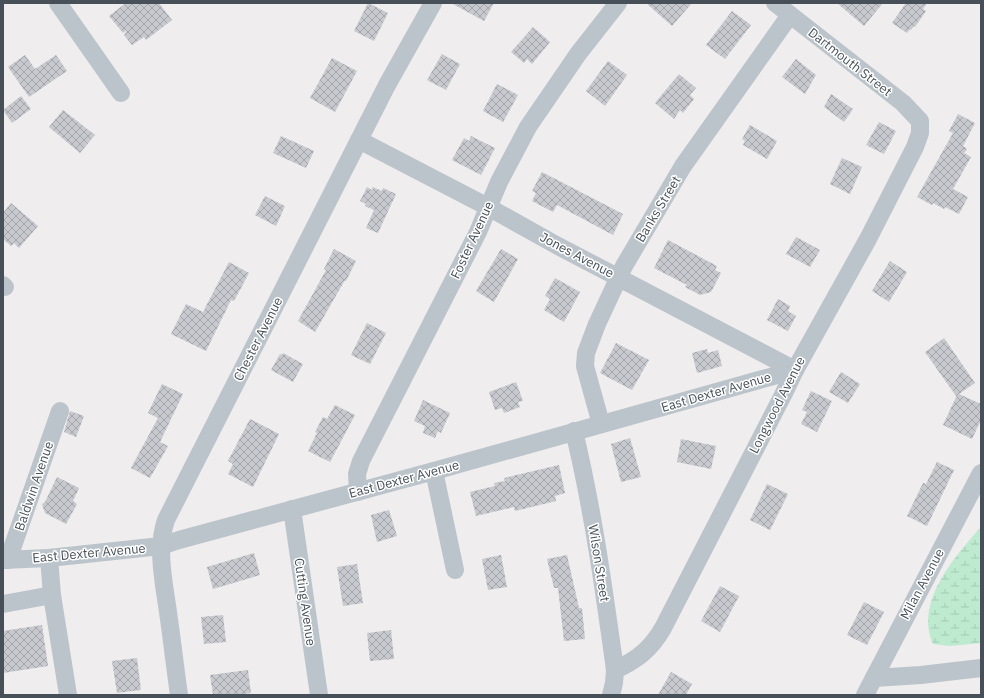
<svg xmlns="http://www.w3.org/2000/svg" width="984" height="698" font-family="'IBM Plex Sans',sans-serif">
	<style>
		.wetland { fill: url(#wetland-marsh) }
		.building { fill: url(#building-cross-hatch) }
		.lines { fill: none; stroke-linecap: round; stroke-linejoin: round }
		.minor { stroke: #bcc4cb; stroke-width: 18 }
		.labels { text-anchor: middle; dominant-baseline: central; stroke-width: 3; stroke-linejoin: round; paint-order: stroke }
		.street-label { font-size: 13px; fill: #475058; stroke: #fff }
	</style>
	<defs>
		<pattern id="wetland-marsh" width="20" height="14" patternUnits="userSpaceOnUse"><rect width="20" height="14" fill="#beead0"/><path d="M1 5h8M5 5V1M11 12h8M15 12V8" fill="none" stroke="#a5cab5"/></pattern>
		<pattern id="building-cross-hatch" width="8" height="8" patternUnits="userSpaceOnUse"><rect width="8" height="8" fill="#c7c9cf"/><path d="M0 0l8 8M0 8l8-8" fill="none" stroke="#a3a6ab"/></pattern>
	</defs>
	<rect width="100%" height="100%" fill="#efeded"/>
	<path class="wetland" d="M981,527v116l-31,3 -17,-2c-19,-41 21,-87 48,-117z"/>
	<g class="building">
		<polygon points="126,3 159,3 172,20 146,40 144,37 132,45 124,35 127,30 123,33 109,16"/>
		<polygon points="368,3 388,13 374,41 354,31"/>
		<polygon points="451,3 494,3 484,21"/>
		<polygon points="646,3 692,3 672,26"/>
		<polygon points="837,3 883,3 864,26"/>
		<polygon points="906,3 927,3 923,9 926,11 915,27 914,26 911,30 910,29 907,33 892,23"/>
		<polygon points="732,11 751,25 725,59 706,45"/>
		<polygon points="533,27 550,42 532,64 527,59 524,63 511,52"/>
		<polygon points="442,54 460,64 446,90 427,80"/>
		<polygon points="25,55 35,69 56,55 67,71 29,97 8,67"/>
		<polygon points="332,58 357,71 335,112 310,98"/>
		<polygon points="796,59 816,75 805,94 782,77"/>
		<polygon points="608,61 627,75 605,106 586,91"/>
		<polygon points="679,74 696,88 690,95 694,99 683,113 680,110 674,119 655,103"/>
		<polygon points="497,84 518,95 503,122 483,111"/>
		<polygon points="831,94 853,109 844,122 824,107"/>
		<polygon points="21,96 31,109 12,123 3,110"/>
		<polygon points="63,110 95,135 80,153 49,127"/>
		<polygon points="958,114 975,123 963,146 967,149 964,153 971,157 953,189 968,197 959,214 945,207 944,209 933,203 932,205 917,197 953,133 949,131"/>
		<polygon points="879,122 896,131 884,154 866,145"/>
		<polygon points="750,125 777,141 767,159 743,145 745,141 742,139"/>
		<polygon points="281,136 314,151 306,168 273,153"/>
		<polygon points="471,136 495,148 481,175 452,160 464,138 469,141"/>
		<polygon points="842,158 862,167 850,194 830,184"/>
		<polygon points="542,172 623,214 613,235 557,205 553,212 532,201 536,193 532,191"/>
		<polygon points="367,187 372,190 373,187 382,191 383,188 396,194 378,233 366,228 374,210 365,206 366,204 360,201"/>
		<polygon points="265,196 285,206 276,226 255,215"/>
		<polygon points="11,203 38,226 19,248 14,243 11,246 3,239 3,213"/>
		<polygon points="796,237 820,250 810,267 786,254"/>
		<polygon points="668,240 717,266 715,270 721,273 711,292 700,295 685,287 687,285 654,268"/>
		<polygon points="334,249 356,261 346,281 345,280 315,332 298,321 326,270 324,269"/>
		<polygon points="501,249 518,259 494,302 476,291"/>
		<polygon points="890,261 907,272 889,302 872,291"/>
		<polygon points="229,262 249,273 234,301 231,300 206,351 171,334 186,304 203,312"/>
		<polygon points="555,278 580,292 564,322 544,310 550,299 545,296"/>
		<polygon points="778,299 790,306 788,311 796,316 788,331 767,320"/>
		<polygon points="367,323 386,333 370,364 351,355"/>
		<polygon points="944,338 975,383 959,394 981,404 981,420 972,439 943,425 957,395 956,396 925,352"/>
		<polygon points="616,343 649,360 632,390 600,373"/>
		<polygon points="707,349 708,353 718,350 722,366 697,373 692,353"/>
		<polygon points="283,353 303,364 293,382 271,370 280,354 282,355"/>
		<polygon points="841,372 860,384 848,403 829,392"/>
		<polygon points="516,382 523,401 518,402 520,407 504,413 502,408 495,410 489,392"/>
		<polygon points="162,384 183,394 160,442 168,446 150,478 131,468 158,418 148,413"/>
		<polygon points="811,391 832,401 817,432 801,424 807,412 802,410"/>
		<polygon points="423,400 450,413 441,433 438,431 435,438 423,433 425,426 414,421"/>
		<polygon points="335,405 355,415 330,462 308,451 317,433 315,432 323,417 327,419"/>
		<polygon points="70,411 84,416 76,437 64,432"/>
		<polygon points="250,419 279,434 253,487 228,474 233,464 228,461"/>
		<polygon points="630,438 641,477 621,482 611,444"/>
		<polygon points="681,439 716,446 711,469 677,462"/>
		<polygon points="937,462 954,470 927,526 907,516 923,483 926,484"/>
		<polygon points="559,465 565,493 555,496 556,501 515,511 514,507 476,516 470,492 495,486 494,483 505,481 504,478"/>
		<polygon points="57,477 79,488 73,501 77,504 66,524 45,513 42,504 45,502"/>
		<polygon points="767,484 788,494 770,530 750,520"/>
		<polygon points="389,510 397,536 377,542 371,515"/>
		<polygon points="254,553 260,575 213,589 207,567"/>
		<polygon points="501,555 507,587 488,590 482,559"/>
		<polygon points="567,555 579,608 582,608 585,639 564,641 558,588 554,588 547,559"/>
		<polygon points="357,564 363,603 343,606 337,567"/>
		<polygon points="720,586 739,596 720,632 701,621"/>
		<polygon points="864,602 884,612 867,645 847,635"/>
		<polygon points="223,615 226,642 204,644 201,617"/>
		<polygon points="42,625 48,666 3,673 3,631"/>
		<polygon points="391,630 394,659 370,661 367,633"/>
		<polygon points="137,658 141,690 117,693 112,661"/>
		<polygon points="248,670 251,693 237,695 213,695 210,675"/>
		<polygon points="671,672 692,684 686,695 658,695"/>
	</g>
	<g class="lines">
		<g class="minor">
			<polyline points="58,3 121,93"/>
			<polyline points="359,140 488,207 558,246 795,370"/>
			<polyline points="3,285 5,287"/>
			<polyline points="601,424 585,366 586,353 597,324 624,266 683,166 790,15"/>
			<path d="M574,431c19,79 30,159 41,239l-1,13 -3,12"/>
			<polyline points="434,471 455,570"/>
			<polyline points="358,492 357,474 361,461 478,232 499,182 528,127 578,54 618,3"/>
			<polyline points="292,509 319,695"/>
			<polyline points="49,558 52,595 68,695"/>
			<polyline points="3,560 49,558 161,546 179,540 434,471 795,370"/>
			<polyline points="8,560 60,411"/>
			<polyline points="3,604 52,595"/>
			<path d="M615,670c22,-10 36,-21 48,-42l120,-233 12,-25 73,-131 47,-92 5,-14v-12l-17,-18 -128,-100"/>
			<polyline points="874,678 921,675 981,668"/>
			<path d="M179,695c-4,-28 -7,-55 -11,-83 -4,-29 -12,-63 -2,-92l221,-435 46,-82"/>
			<polyline points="865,695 981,473"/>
		</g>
	</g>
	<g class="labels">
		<g class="street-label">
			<text transform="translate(850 62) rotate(38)">Dartmouth Street</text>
			<text transform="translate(658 209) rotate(-59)">Banks Street</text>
			<text transform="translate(472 240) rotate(-65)">Foster Avenue</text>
			<text transform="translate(577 255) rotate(28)">Jones Avenue</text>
			<text transform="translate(258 339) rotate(-63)">Chester Avenue</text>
			<text transform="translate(716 392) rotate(-16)">East Dexter Avenue</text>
			<text transform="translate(777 405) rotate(-63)">Longwood Avenue</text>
			<text transform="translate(404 479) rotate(-15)">East Dexter Avenue</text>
			<text transform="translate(34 486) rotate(-71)">Baldwin Avenue</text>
			<text transform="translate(89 553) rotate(-5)">East Dexter Avenue</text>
			<text transform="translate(599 563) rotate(81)">Wilson Street</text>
			<text transform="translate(922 584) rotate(-62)">Milan Avenue</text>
			<text transform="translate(305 602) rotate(82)">Cutting Avenue</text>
		</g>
	</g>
	<rect width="984" height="698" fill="none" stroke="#475058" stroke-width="8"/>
</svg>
